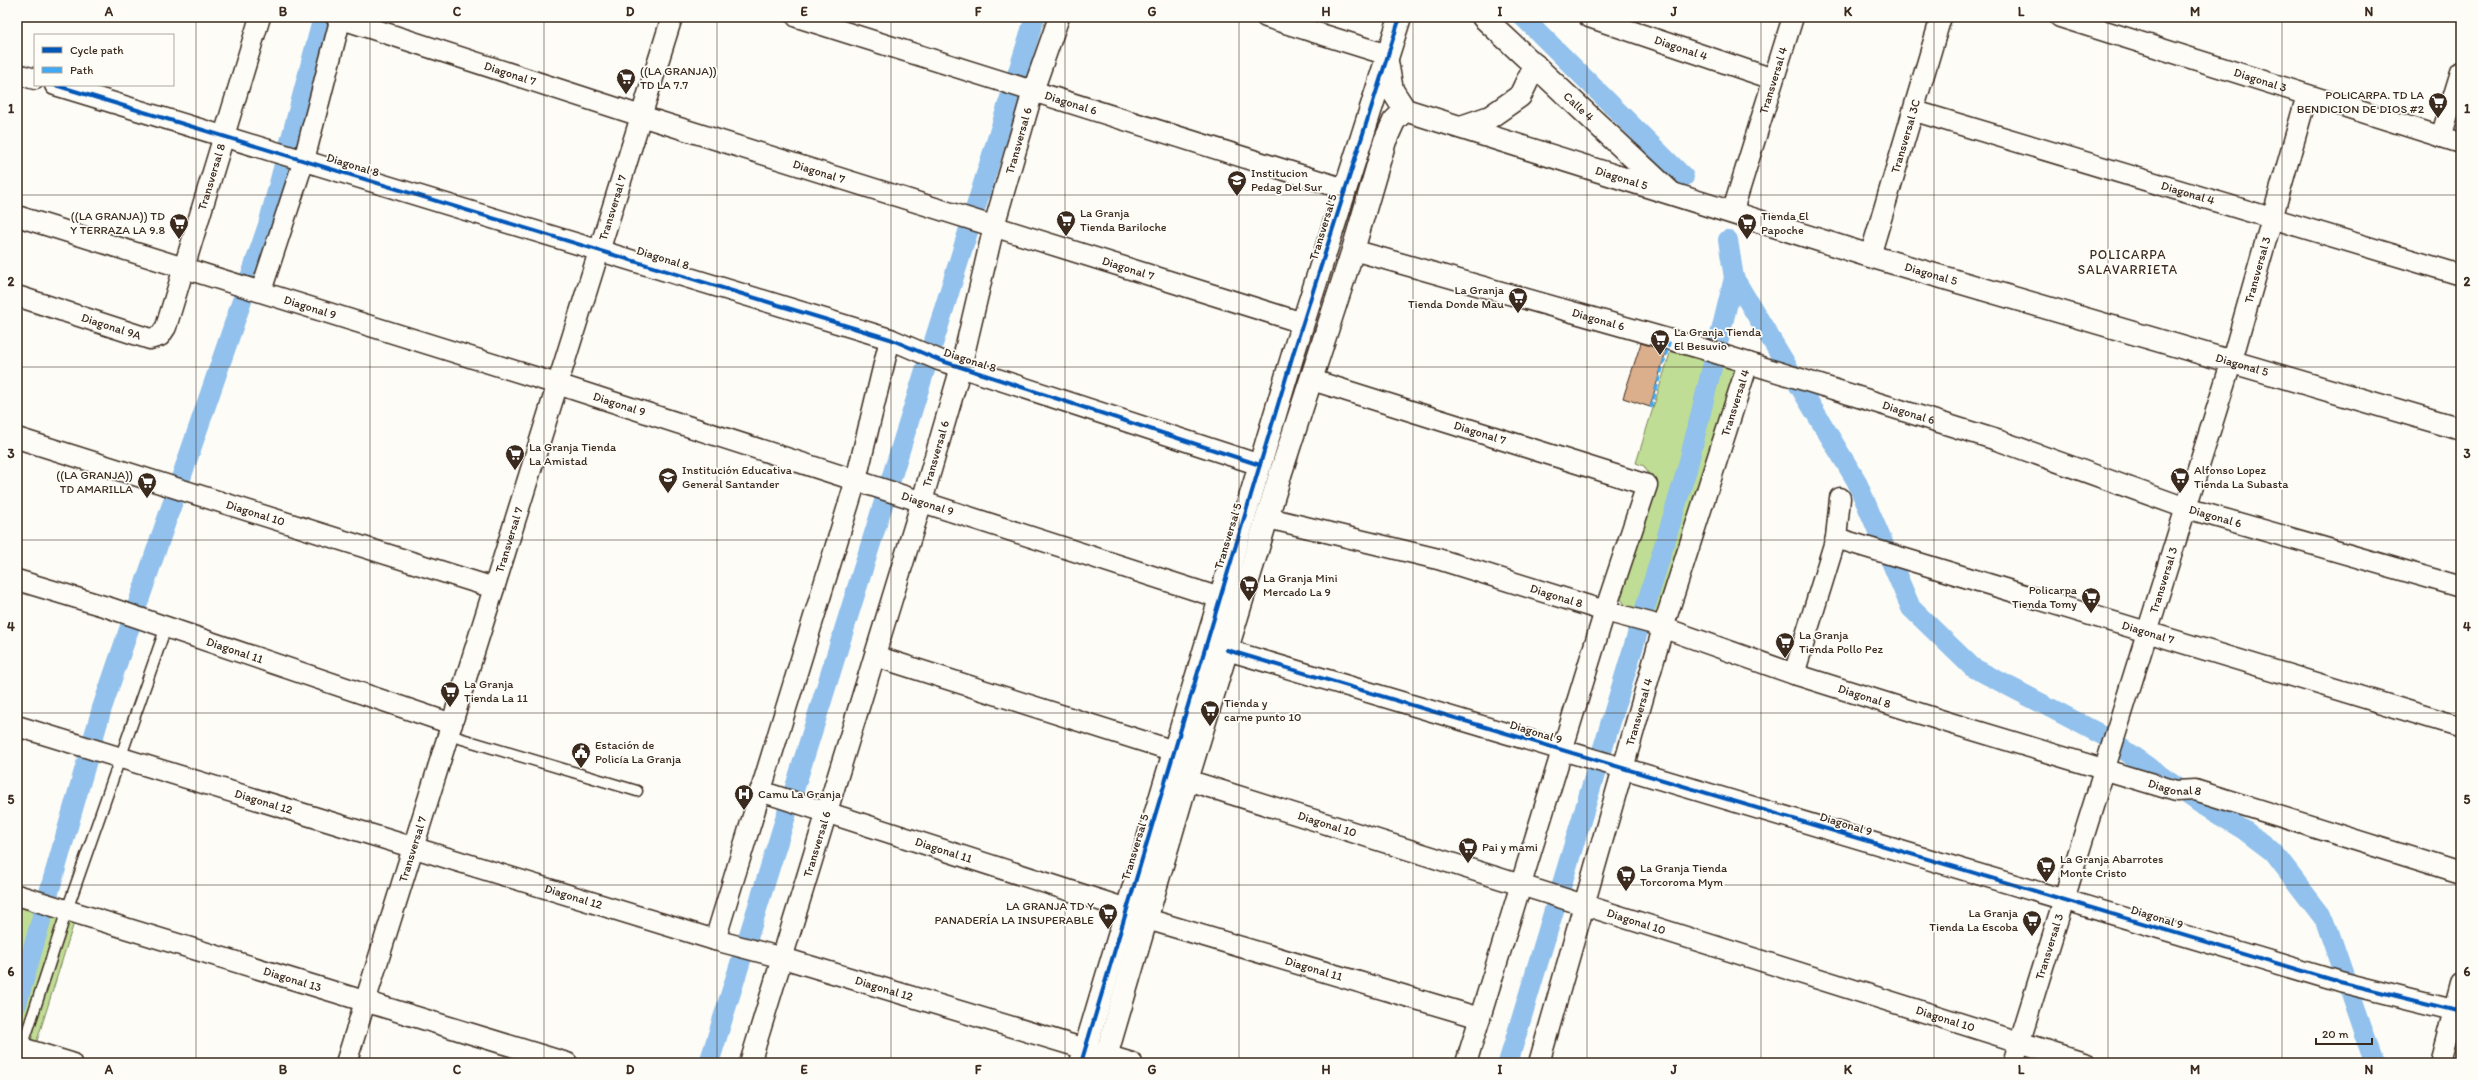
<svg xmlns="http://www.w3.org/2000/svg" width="2478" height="1080" font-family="Itim,sans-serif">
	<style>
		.green { fill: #c0dd95; stroke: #7e845a }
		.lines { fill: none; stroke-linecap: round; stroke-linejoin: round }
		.canal { stroke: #91c1ec; stroke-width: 20 }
		.building { fill: #dbae8c; stroke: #3b2a1e }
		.service-casing { stroke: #3b2a1e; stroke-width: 13 }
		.minor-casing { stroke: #3b2a1e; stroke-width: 23 }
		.tertiary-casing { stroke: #3b2a1e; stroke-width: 25 }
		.service { stroke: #fdfcf7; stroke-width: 10 }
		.minor { stroke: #fdfcf7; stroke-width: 20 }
		.tertiary { stroke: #fdfcf7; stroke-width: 22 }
		.quiet { stroke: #3fa9f5; stroke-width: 3; stroke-dasharray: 6 3; stroke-linecap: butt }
		.cycleway-casing { stroke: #fdfcf7; stroke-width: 6 }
		.cycleway { stroke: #0057b8; stroke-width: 4 }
		.grid { fill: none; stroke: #3b2a1e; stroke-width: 1; stroke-opacity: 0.55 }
		.labels { text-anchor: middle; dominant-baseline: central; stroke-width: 3.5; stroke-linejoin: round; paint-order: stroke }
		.street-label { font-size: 12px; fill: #3b2a1e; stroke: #fdfcf7 }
		.poi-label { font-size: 12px; fill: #3b2a1e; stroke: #fdfcf7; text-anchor: start }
		.neighbourhood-label { font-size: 13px; letter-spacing: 1px; fill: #3b2a1e; stroke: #fdfcf7 }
		.neatline { fill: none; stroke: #3b2a1e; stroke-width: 1.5 }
		.grid-label { font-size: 13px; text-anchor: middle; font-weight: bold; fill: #3b2a1e }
	</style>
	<rect width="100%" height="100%" fill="#fdfcf7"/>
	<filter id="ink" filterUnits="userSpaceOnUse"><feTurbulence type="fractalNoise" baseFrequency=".025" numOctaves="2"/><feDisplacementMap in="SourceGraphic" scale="8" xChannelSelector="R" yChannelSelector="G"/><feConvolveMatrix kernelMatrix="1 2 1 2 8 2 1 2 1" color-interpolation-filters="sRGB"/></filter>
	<g filter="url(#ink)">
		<g class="green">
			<polygon points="1671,350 1738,369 1667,613 1651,618 1629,611 1620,597 1652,480 1644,466 1636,463"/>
			<polygon points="17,895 77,913 30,1063 17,1063"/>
		</g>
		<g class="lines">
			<g class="canal">
				<polyline points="1523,17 1684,177"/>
				<polyline points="1728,240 1734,278 1856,480 1911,608 1972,667 2104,736 2201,804 2244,830 2273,852 2325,920 2374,1063"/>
				<polyline points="17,1004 102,708 268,225 323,17"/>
				<polyline points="709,1063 1035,17"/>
				<polyline points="1508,1063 1687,469 1734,278"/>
			</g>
		</g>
		<polygon class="building" points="1641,343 1666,351 1650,407 1623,398"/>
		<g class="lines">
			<g class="service-casing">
				<g id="service">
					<polyline points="449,735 637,791"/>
					<polyline points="17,1063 67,910 166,627"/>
				</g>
			</g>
			<g class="minor-casing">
				<g id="minor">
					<path id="s1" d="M336,17l305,99 662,207"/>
					<path id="s2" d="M797,17l548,172"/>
					<polyline points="1266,17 1388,55"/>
					<path id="s3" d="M1589,17l184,62"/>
					<path id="s4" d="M2060,17l401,126"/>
					<polyline points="17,74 35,79"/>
					<polyline points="55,85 890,339 939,360 1260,465"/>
					<path id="s5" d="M1915,111l546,164"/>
					<polyline points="2441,137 2461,72"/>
					<path id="s6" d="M1732,213l61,-196"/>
					<path id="s7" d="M17,216l540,168 663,214"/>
					<path id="s8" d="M1353,250l350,99 146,45 151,47 186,67 275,79"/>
					<path id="s9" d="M1870,256l71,-239"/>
					<polyline points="261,291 304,160 341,17"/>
					<path id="s10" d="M17,296l133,43 10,-3 6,-9 94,-310"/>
					<path id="s11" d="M1312,380l335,105 -42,126 -139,452"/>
					<path id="s12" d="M17,438l477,150"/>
					<path id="s13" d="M1268,518l170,41 167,52 45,12 144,51 156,49 226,68 19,-1 266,83"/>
					<path id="s14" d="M1836,538l625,189"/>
					<path id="s15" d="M17,580l93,28 342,116"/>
					<polyline points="1227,650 2340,982 2461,1012"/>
					<polyline points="875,656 1174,751"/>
					<polyline points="1794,674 1836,538 1840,498"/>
					<path id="s16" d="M17,726l698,214 68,18 349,105"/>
					<path id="s17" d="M1187,780l899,283"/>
					<path id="s18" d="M760,791l367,118"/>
					<path id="s19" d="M17,895l550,168"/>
					<path id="s20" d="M1147,919l333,99"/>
					<polyline points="715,940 856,480 890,339"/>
					<polyline points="22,1048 71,1063"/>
					<path id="s21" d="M346,1063l326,-1046"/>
					<path id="s22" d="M750,1063l172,-562 39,-134 33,-141 39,-135 26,-74"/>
					<path id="s23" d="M1539,1063l124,-435 85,-265"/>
					<path id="s24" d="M2013,1063l219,-703 75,-265"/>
					<polyline points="2440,1063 2461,984"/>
				</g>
			</g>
			<g class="tertiary-casing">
				<g id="tertiary">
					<path id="s25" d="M1483,17l187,175"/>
					<polyline points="1387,62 1392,90 1405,110"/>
					<path id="s26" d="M1405,110l465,146 591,173"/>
					<polyline points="1461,127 1490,117 1520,96 1535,65"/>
					<polyline points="1081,1063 1294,351 1400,17"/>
					<polyline points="1104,1063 1187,780 1281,472 1353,250 1385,141 1394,121 1405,110"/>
				</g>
			</g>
			<use href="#service" class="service"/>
			<use href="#minor" class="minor"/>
			<use href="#tertiary" class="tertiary"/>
			<polyline class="quiet" points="1651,408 1670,340"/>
			<g class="cycleway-casing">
				<g id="cycleway">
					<polyline points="55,85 890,339 939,360 1260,465"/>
					<polyline points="1227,650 2340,982 2461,1012"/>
					<polyline points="1081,1063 1294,351 1400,17"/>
				</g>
			</g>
			<use href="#cycleway" class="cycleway"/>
		</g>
	</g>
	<path class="grid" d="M196,17v1046M370,17v1046M544,17v1046M717,17v1046M891,17v1046M1065,17v1046M1239,17v1046M1413,17v1046M1587,17v1046M1761,17v1046M1934,17v1046M2108,17v1046M2282,17v1046M17,195h2444M17,367h2444M17,540h2444M17,713h2444M17,885h2444"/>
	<defs>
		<g id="supermarket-pin" transform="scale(1)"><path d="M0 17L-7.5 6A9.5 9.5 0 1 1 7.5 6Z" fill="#3b2a1e" stroke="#fdfcf7"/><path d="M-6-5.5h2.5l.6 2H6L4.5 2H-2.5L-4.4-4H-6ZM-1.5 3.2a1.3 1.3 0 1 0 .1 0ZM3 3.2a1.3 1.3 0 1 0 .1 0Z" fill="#fff"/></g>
		<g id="school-pin" transform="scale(1)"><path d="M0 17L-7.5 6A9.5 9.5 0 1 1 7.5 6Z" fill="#3b2a1e" stroke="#fdfcf7"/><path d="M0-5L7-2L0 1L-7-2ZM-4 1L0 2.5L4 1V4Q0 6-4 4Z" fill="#fff"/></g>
		<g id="civic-pin" transform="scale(1)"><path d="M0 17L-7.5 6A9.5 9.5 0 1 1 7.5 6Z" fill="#3b2a1e" stroke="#fdfcf7"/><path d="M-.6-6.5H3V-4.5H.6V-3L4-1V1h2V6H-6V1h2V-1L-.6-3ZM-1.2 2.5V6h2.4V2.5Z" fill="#fff"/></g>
		<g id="hospital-pin" transform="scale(1)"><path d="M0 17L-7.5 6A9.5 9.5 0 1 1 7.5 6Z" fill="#3b2a1e" stroke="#fdfcf7"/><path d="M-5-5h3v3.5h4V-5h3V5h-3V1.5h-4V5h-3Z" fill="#fff"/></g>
	</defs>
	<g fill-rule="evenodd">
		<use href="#supermarket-pin" x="626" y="78"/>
		<use href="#supermarket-pin" x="2438" y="102"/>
		<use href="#school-pin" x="1237" y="180"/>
		<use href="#supermarket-pin" x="1066" y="220"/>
		<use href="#supermarket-pin" x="179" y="223"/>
		<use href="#supermarket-pin" x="1747" y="223"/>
		<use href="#supermarket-pin" x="1518" y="297"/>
		<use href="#supermarket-pin" x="1660" y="339"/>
		<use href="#supermarket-pin" x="515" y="454"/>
		<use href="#school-pin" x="668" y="477"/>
		<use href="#supermarket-pin" x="2180" y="477"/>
		<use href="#supermarket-pin" x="147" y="482"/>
		<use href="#supermarket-pin" x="1249" y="585"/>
		<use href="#supermarket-pin" x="2091" y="597"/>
		<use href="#supermarket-pin" x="1785" y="642"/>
		<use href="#supermarket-pin" x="450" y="691"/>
		<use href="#supermarket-pin" x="1210" y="710"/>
		<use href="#civic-pin" x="581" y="752"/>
		<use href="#hospital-pin" x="744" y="794"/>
		<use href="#supermarket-pin" x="1468" y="847"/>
		<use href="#supermarket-pin" x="2046" y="866"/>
		<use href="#supermarket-pin" x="1626" y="875"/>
		<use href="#supermarket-pin" x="1108" y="913"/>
		<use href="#supermarket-pin" x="2032" y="920"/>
	</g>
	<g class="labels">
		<g class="street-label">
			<text stroke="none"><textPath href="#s3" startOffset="97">Diagonal 4</textPath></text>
			<text stroke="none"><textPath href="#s1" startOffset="183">Diagonal 7</textPath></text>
			<text stroke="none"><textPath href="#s6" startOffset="139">Transversal 4</textPath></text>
			<text stroke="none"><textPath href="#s4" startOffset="210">Diagonal 3</textPath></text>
			<text stroke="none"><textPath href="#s2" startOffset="287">Diagonal 6</textPath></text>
			<text stroke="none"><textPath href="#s25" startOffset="131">Calle 4</textPath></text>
			<text stroke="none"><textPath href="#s9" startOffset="125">Transversal 3C</textPath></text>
			<text stroke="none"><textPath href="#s22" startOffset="961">Transversal 6</textPath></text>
			<text transform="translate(353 165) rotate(17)">Diagonal 8</text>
			<text stroke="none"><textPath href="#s1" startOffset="507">Diagonal 7</textPath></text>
			<text stroke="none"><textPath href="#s10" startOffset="318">Transversal 8</textPath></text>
			<text stroke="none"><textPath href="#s26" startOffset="227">Diagonal 5</textPath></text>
			<text stroke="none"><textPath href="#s5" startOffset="285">Diagonal 4</textPath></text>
			<text stroke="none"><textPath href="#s21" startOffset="896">Transversal 7</textPath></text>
			<text transform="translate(1323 227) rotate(-73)">Transversal 5</text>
			<text transform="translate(663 258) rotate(17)">Diagonal 8</text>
			<text stroke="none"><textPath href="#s1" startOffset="831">Diagonal 7</textPath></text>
			<text stroke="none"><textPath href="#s24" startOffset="830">Transversal 3</textPath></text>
			<text stroke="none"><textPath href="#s26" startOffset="551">Diagonal 5</textPath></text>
			<text stroke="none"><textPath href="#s7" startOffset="307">Diagonal 9</textPath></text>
			<text stroke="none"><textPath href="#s8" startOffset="255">Diagonal 6</textPath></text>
			<text stroke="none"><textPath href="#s10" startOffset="99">Diagonal 9A</textPath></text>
			<text transform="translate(970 360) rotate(18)">Diagonal 8</text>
			<text stroke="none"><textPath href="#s26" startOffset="875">Diagonal 5</textPath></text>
			<text stroke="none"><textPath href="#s23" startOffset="689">Transversal 4</textPath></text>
			<text stroke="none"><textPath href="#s7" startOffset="631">Diagonal 9</textPath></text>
			<text stroke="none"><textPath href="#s8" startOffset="579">Diagonal 6</textPath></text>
			<text stroke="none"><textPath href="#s11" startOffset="176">Diagonal 7</textPath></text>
			<text stroke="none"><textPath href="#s22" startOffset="637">Transversal 6</textPath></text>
			<text stroke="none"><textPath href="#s7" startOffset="955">Diagonal 9</textPath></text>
			<text stroke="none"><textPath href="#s12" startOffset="250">Diagonal 10</textPath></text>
			<text stroke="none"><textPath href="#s8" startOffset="903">Diagonal 6</textPath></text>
			<text transform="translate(1228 536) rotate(-73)">Transversal 5</text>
			<text stroke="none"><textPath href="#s21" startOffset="548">Transversal 7</textPath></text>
			<text stroke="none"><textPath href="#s24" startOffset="506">Transversal 3</textPath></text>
			<text stroke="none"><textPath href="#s13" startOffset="299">Diagonal 8</textPath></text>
			<text stroke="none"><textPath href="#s14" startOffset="326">Diagonal 7</textPath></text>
			<text stroke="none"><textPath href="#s15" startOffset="229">Diagonal 11</textPath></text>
			<text stroke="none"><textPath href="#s13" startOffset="623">Diagonal 8</textPath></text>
			<text stroke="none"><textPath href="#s23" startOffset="365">Transversal 4</textPath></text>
			<text transform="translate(1536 732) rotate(17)">Diagonal 9</text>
			<text stroke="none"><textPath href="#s13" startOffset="947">Diagonal 8</textPath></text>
			<text stroke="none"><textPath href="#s16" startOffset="258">Diagonal 12</textPath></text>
			<text stroke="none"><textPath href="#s17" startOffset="147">Diagonal 10</textPath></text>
			<text transform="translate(1846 824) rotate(17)">Diagonal 9</text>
			<text stroke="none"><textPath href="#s22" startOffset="229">Transversal 6</textPath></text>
			<text transform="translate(1135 847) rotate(-73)">Transversal 5</text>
			<text stroke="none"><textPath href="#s21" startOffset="224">Transversal 7</textPath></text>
			<text stroke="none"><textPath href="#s18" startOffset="193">Diagonal 11</textPath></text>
			<text stroke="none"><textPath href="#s16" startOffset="582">Diagonal 12</textPath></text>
			<text transform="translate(2157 917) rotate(17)">Diagonal 9</text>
			<text stroke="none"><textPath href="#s17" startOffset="471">Diagonal 10</textPath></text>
			<text stroke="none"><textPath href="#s24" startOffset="122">Transversal 3</textPath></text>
			<text stroke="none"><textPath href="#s20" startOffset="174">Diagonal 11</textPath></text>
			<text stroke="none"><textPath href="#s19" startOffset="288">Diagonal 13</textPath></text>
			<text stroke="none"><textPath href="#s16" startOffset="906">Diagonal 12</textPath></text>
			<text stroke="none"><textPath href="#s17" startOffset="795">Diagonal 10</textPath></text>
		</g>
		<g class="poi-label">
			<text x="640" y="71">((LA GRANJA))<tspan x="640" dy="14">TD LA 7.7</tspan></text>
			<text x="2424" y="95" text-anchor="end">POLICARPA. TD LA<tspan x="2424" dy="14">BENDICION DE DIOS #2</tspan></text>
			<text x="1251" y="173">Institucion<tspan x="1251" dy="14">Pedag Del Sur</tspan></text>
			<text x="1080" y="213">La Granja<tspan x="1080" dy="14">Tienda Bariloche</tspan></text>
			<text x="165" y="216" text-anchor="end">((LA GRANJA)) TD<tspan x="165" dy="14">Y TERRAZA LA 9.8</tspan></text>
			<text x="1761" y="216">Tienda El<tspan x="1761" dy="14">Papoche</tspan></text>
			<text x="1504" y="290" text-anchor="end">La Granja<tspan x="1504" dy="14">Tienda Donde Mau</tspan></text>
			<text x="1674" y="332">La Granja Tienda<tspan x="1674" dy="14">El Besuvio</tspan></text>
			<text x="529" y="447">La Granja Tienda<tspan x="529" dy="14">La Amistad</tspan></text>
			<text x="682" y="470">Institución Educativa<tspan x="682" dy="14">General Santander</tspan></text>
			<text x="2194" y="470">Alfonso Lopez<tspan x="2194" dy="14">Tienda La Subasta</tspan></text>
			<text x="133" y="475" text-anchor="end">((LA GRANJA))<tspan x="133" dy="14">TD AMARILLA</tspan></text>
			<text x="1263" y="578">La Granja Mini<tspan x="1263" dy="14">Mercado La 9</tspan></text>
			<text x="2077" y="590" text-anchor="end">Policarpa<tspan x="2077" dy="14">Tienda Tomy</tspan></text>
			<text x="1799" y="635">La Granja<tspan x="1799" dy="14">Tienda Pollo Pez</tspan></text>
			<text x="464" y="684">La Granja<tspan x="464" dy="14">Tienda La 11</tspan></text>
			<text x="1224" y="703">Tienda y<tspan x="1224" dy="14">carne punto 10</tspan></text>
			<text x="595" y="745">Estación de<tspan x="595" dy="14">Policía La Granja</tspan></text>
			<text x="758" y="794">Camu La Granja</text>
			<text x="1482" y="847">Pai y mami</text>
			<text x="2060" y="859">La Granja Abarrotes<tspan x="2060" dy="14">Monte Cristo</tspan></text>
			<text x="1640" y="868">La Granja Tienda<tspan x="1640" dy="14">Torcoroma Mym</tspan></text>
			<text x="1094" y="906" text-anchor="end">LA GRANJA TD Y<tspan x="1094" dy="14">PANADERÍA LA INSUPERABLE</tspan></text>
			<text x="2018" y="913" text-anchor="end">La Granja<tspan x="2018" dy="14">Tienda La Escoba</tspan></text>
		</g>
		<g class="neighbourhood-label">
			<text x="2128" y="254">POLICARPA<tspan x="2128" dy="15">SALAVARRIETA</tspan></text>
		</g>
	</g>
	<rect width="2478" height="1080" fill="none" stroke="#fdfcf7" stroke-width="44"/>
	<rect x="34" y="34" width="140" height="52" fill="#fdfcf7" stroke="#afa8a0"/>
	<rect x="42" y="47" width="20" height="6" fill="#0057b8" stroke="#afa8a0"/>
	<text x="70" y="54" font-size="12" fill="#3b2a1e">Cycle path</text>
	<rect x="42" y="67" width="20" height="6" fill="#3fa9f5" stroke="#afa8a0"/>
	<text x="70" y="74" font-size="12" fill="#3b2a1e">Path</text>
	<path d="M2316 1038v6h56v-6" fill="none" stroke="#3b2a1e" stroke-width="2"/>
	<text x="2322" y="1038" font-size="12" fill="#3b2a1e" stroke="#fdfcf7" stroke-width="3" paint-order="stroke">20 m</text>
	<rect x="22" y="22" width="2434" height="1036" class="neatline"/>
	<g class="grid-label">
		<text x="109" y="16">A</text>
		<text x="283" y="16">B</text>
		<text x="457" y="16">C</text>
		<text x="630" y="16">D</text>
		<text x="804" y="16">E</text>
		<text x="978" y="16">F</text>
		<text x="1152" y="16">G</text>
		<text x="1326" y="16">H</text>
		<text x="1500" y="16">I</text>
		<text x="1674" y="16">J</text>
		<text x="1848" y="16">K</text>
		<text x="2021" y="16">L</text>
		<text x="2195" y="16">M</text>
		<text x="2369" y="16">N</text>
		<text x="11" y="113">1</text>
		<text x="2467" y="113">1</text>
		<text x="11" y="286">2</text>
		<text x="2467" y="286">2</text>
		<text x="11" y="458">3</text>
		<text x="2467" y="458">3</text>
		<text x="11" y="631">4</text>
		<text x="2467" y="631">4</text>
		<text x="11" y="804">5</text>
		<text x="2467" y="804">5</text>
		<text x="11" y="976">6</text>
		<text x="2467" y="976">6</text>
		<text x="109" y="1074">A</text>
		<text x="283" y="1074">B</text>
		<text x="457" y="1074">C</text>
		<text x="630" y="1074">D</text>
		<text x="804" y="1074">E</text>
		<text x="978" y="1074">F</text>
		<text x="1152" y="1074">G</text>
		<text x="1326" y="1074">H</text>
		<text x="1500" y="1074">I</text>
		<text x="1674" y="1074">J</text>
		<text x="1848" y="1074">K</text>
		<text x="2021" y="1074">L</text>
		<text x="2195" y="1074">M</text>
		<text x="2369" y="1074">N</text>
	</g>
</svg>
